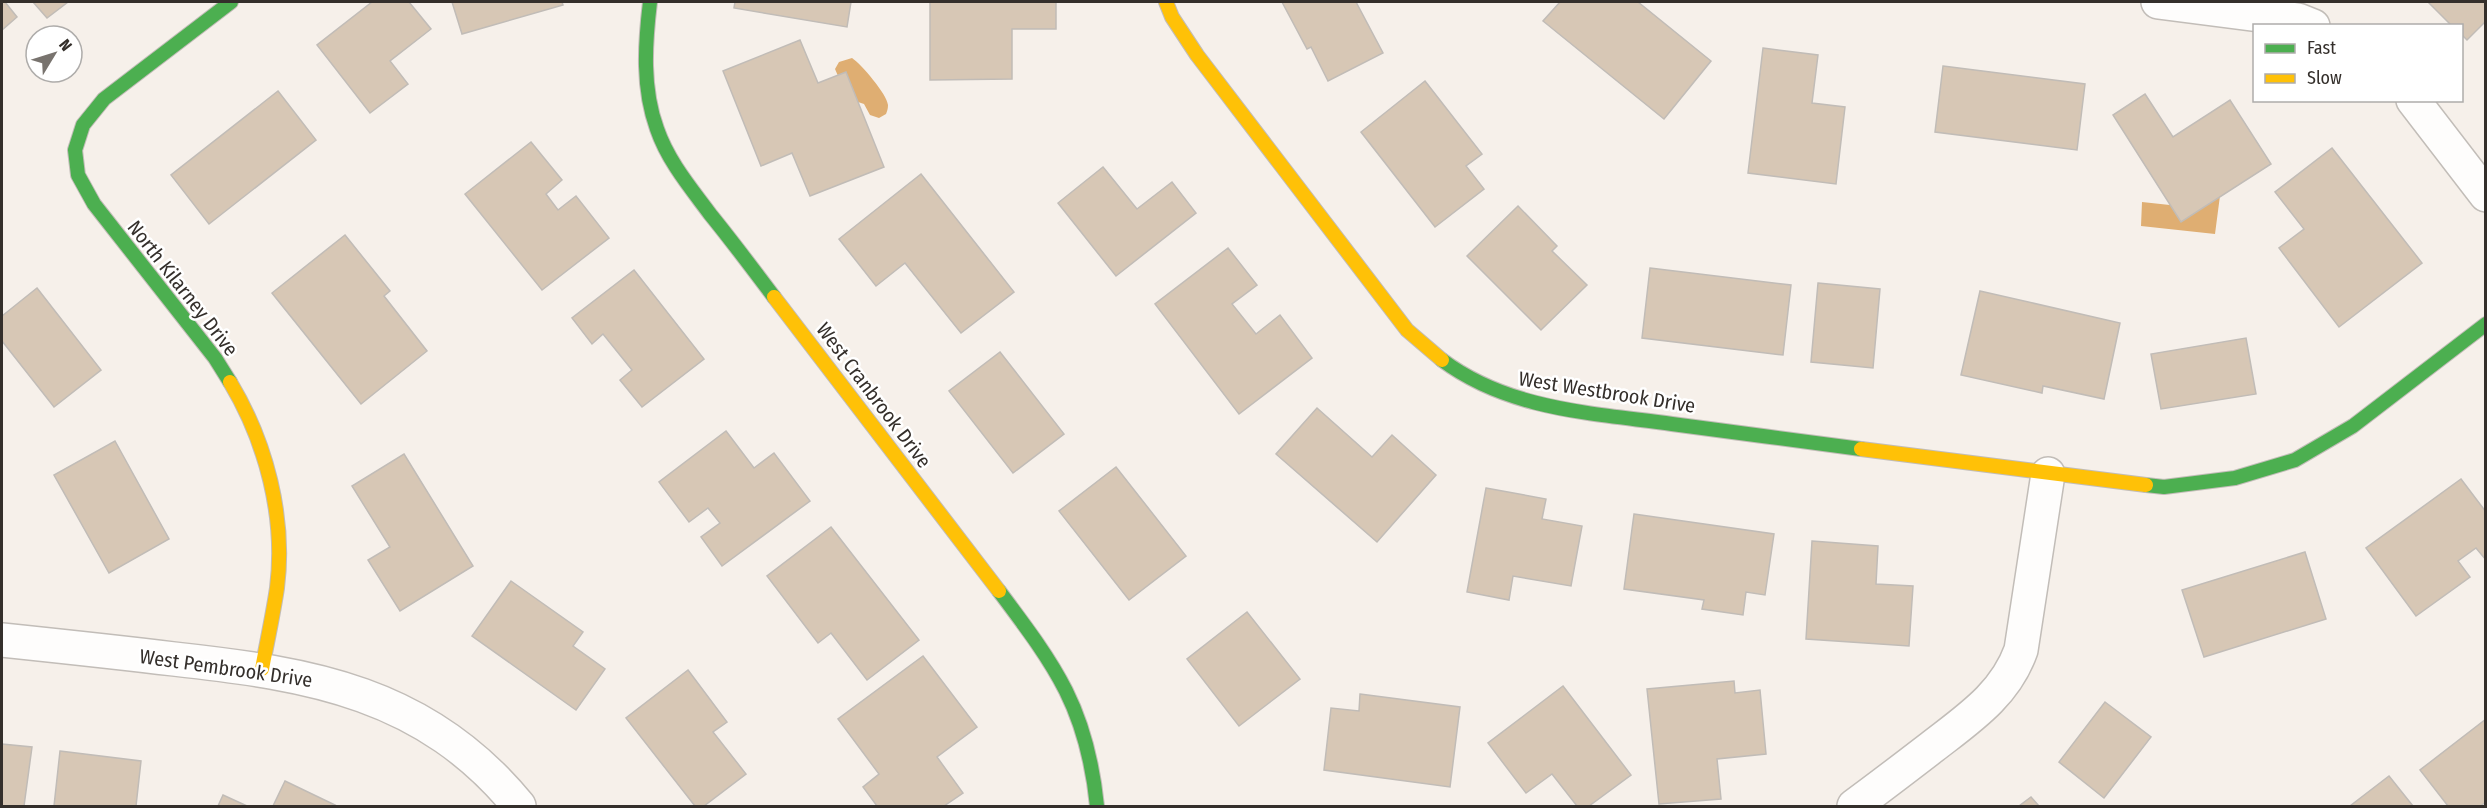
<svg xmlns="http://www.w3.org/2000/svg" width="2487" height="808" font-family="'Fira Sans Condensed',sans-serif">
	<style>
		.water { fill: #dfae72 }
		.building { fill: #d7c7b5; stroke: #c1bcb7; stroke-width: 1.5 }
		.lines { fill: none; stroke-linecap: round; stroke-linejoin: round }
		.street-casing { stroke: #c2bdb8; stroke-width: 36 }
		.fast-casing { stroke: #c2bdb8; stroke-width: 16 }
		.slow-casing { stroke: #c2bdb8; stroke-width: 16 }
		.street { stroke: #fefdfc; stroke-width: 33 }
		.fast { stroke: #4caf50; stroke-width: 14 }
		.slow { stroke: #ffc107; stroke-width: 14 }
		.labels { text-anchor: middle; dominant-baseline: central; stroke-width: 5; stroke-linejoin: round; paint-order: stroke }
		.street-label { font-size: 20px; fill: #342f2b; stroke: #fff }
	</style>
	<rect width="100%" height="100%" fill="#f6f0ea"/>
	<g class="water">
		<path d="M852,58c9,6 35,36 36,47 0,4 -1,6 -2,9l-7,4 -9,-3 -6,-11 -6,-2 -20,-26 -3,-7 4,-7z"/>
		<polygon points="2221,188 2215,234 2141,226 2142,202 2179,206"/>
	</g>
	<g class="building">
		<polygon points="2,2 5,2 17,17 2,30"/>
		<polygon points="33,2 68,2 47,18"/>
		<polygon points="372,2 409,2 431,29 390,61 408,84 370,113 317,45"/>
		<polygon points="452,2 562,2 563,5 462,34"/>
		<polygon points="735,2 851,2 847,27 734,8"/>
		<polygon points="930,2 1056,2 1056,29 1012,29 1012,79 930,80"/>
		<polygon points="1282,2 1356,2 1383,53 1328,81 1311,47 1307,49"/>
		<polygon points="1560,2 1638,2 1711,61 1664,119 1543,21"/>
		<polygon points="2428,2 2486,2 2486,21 2467,40 2462,35 2462,26 2452,26"/>
		<polygon points="800,40 818,83 846,72 884,167 810,196 792,153 761,166 723,71"/>
		<polygon points="1763,48 1818,55 1812,103 1845,107 1836,184 1748,173"/>
		<polygon points="1943,66 2085,84 2077,150 1935,132"/>
		<polygon points="1425,81 1482,154 1466,166 1484,189 1435,227 1361,132"/>
		<polygon points="278,91 316,140 209,224 171,175"/>
		<polygon points="2145,94 2173,137 2230,100 2271,164 2181,222 2113,115"/>
		<polygon points="531,142 562,180 546,194 558,210 576,196 609,238 542,290 465,194"/>
		<polygon points="2332,148 2422,263 2339,327 2279,248 2304,229 2275,192"/>
		<polygon points="1103,167 1137,209 1172,182 1196,213 1116,276 1058,203"/>
		<polygon points="921,174 1014,292 961,333 905,263 876,286 839,239"/>
		<polygon points="1518,206 1557,246 1552,251 1587,285 1541,330 1467,256"/>
		<polygon points="345,235 390,291 384,296 427,351 361,404 272,293"/>
		<polygon points="1228,248 1257,285 1232,304 1256,334 1280,315 1312,358 1239,414 1155,304"/>
		<polygon points="1650,268 1791,285 1783,355 1642,338"/>
		<polygon points="634,270 704,359 642,407 620,380 632,370 603,334 592,344 572,318"/>
		<polygon points="1818,283 1880,289 1873,368 1811,362"/>
		<polygon points="37,288 101,370 54,407 2,341 2,316"/>
		<polygon points="1980,291 2120,323 2104,399 2043,386 2042,393 1961,375"/>
		<polygon points="2246,338 2256,394 2161,409 2151,354"/>
		<polygon points="1000,352 1064,434 1013,473 949,391"/>
		<polygon points="1317,408 1372,457 1392,435 1436,475 1377,542 1276,454"/>
		<polygon points="726,431 754,468 774,453 810,501 722,566 701,537 720,523 708,508 689,522 659,482"/>
		<polygon points="115,441 169,539 109,573 54,475"/>
		<polygon points="404,454 473,566 400,611 368,560 390,547 352,486"/>
		<polygon points="1116,467 1186,556 1129,600 1059,511"/>
		<polygon points="2461,479 2486,512 2486,560 2476,548 2458,561 2470,577 2416,616 2366,548"/>
		<polygon points="1486,488 1546,499 1542,519 1582,526 1571,586 1513,576 1509,600 1467,592"/>
		<polygon points="1634,514 1774,534 1765,595 1746,592 1743,615 1702,609 1704,600 1624,589"/>
		<polygon points="831,527 919,640 867,680 831,633 818,643 767,576"/>
		<polygon points="1812,541 1878,546 1876,584 1913,586 1909,646 1806,639"/>
		<polygon points="2305,552 2326,619 2204,657 2182,590"/>
		<polygon points="511,581 583,632 573,646 605,669 576,710 472,636"/>
		<polygon points="1247,612 1300,679 1239,726 1187,659"/>
		<polygon points="923,656 977,727 937,757 963,793 944,806 877,806 863,787 879,774 838,719"/>
		<polygon points="688,670 727,722 713,732 746,774 704,806 695,806 626,718"/>
		<polygon points="1734,681 1735,693 1760,690 1766,754 1717,759 1721,799 1659,804 1647,689"/>
		<polygon points="1563,686 1631,775 1589,806 1577,806 1552,774 1526,793 1488,743"/>
		<polygon points="1360,694 1460,707 1450,787 1324,770 1331,708 1359,711"/>
		<polygon points="2105,702 2151,737 2104,798 2059,762"/>
		<polygon points="2486,719 2486,802 2480,806 2448,806 2420,770"/>
		<polygon points="2,744 32,747 24,806 2,806"/>
		<polygon points="60,751 141,761 136,806 54,806"/>
		<polygon points="2389,776 2413,806 2350,806"/>
		<polygon points="285,781 335,805 334,806 273,806"/>
		<polygon points="223,795 247,806 218,806"/>
		<polygon points="2031,797 2039,806 2019,806"/>
	</g>
	<g class="lines">
		<g class="street-casing">
			<g id="street">
				<polyline points="2158,2 2298,20 2313,26"/>
				<polyline points="2413,100 2486,195"/>
				<path d="M2,640c57,6 114,12 172,19 136,15 252,33 345,147"/>
				<path d="M1854,806c26,-19 52,-39 78,-59 36,-28 73,-52 89,-97l27,-176"/>
			</g>
		</g>
		<g class="fast-casing">
			<g id="fast">
				<path d="M650,2c-5,42 -8,86 7,127 11,32 33,58 53,85 22,27 43,55 64,83"/>
				<path d="M1442,360c67,50 150,53 230,64 63,8 126,17 189,25"/>
				<polyline points="230,382 215,358 94,204 78,175 75,150 83,125 104,99 231,2"/>
				<polyline points="2146,485 2164,487 2235,478 2295,460 2353,426 2486,324"/>
				<path d="M999,591c57,76 88,117 98,215"/>
			</g>
		</g>
		<g class="slow-casing">
			<g id="slow">
				<polyline points="1166,2 1172,17 1197,55 1407,330 1442,360"/>
				<polyline points="774,297 999,591"/>
				<path d="M230,382c36,60 56,135 47,206 -4,27 -10,54 -15,81"/>
				<polyline points="1861,449 2146,485"/>
			</g>
		</g>
		<use href="#street" class="street"/>
		<use href="#fast" class="fast"/>
		<use href="#slow" class="slow"/>
	</g>
	<g class="labels">
		<g class="street-label">
			<text transform="translate(183 288) rotate(52)">North Kilarney Drive</text>
			<text transform="translate(1607 392) rotate(9)">West Westbrook Drive</text>
			<text transform="translate(874 395) rotate(53)">West Cranbrook Drive</text>
			<text transform="translate(226 668) rotate(8)">West Pembrook Drive</text>
		</g>
	</g>
	<rect width="2487" height="808" fill="none" stroke="#342f2b" stroke-width="6"/>
	<rect x="2253" y="24" width="210" height="78" fill="#ffffff" stroke="#aeacaa" stroke-width="1.5"/>
	<rect x="2265" y="44" width="30" height="9" fill="#4caf50" stroke="#aeacaa" stroke-width="1.5"/>
	<text x="2307" y="54" font-size="18" fill="#342f2b">Fast</text>
	<rect x="2265" y="74" width="30" height="9" fill="#ffc107" stroke="#aeacaa" stroke-width="1.5"/>
	<text x="2307" y="84" font-size="18" fill="#342f2b">Slow</text>
	<g transform="translate(54 54) rotate(52)"><circle r="28" fill="#ffffff" stroke="#aeacaa" stroke-width="1.5"/>
	<path d="M0-4.5L10 22L0 15L-10 22Z" fill="#78736e"/>
	<text y="-9" font-size="16" font-weight="bold" text-anchor="middle" fill="#342f2b">N</text>
	</g>
</svg>
